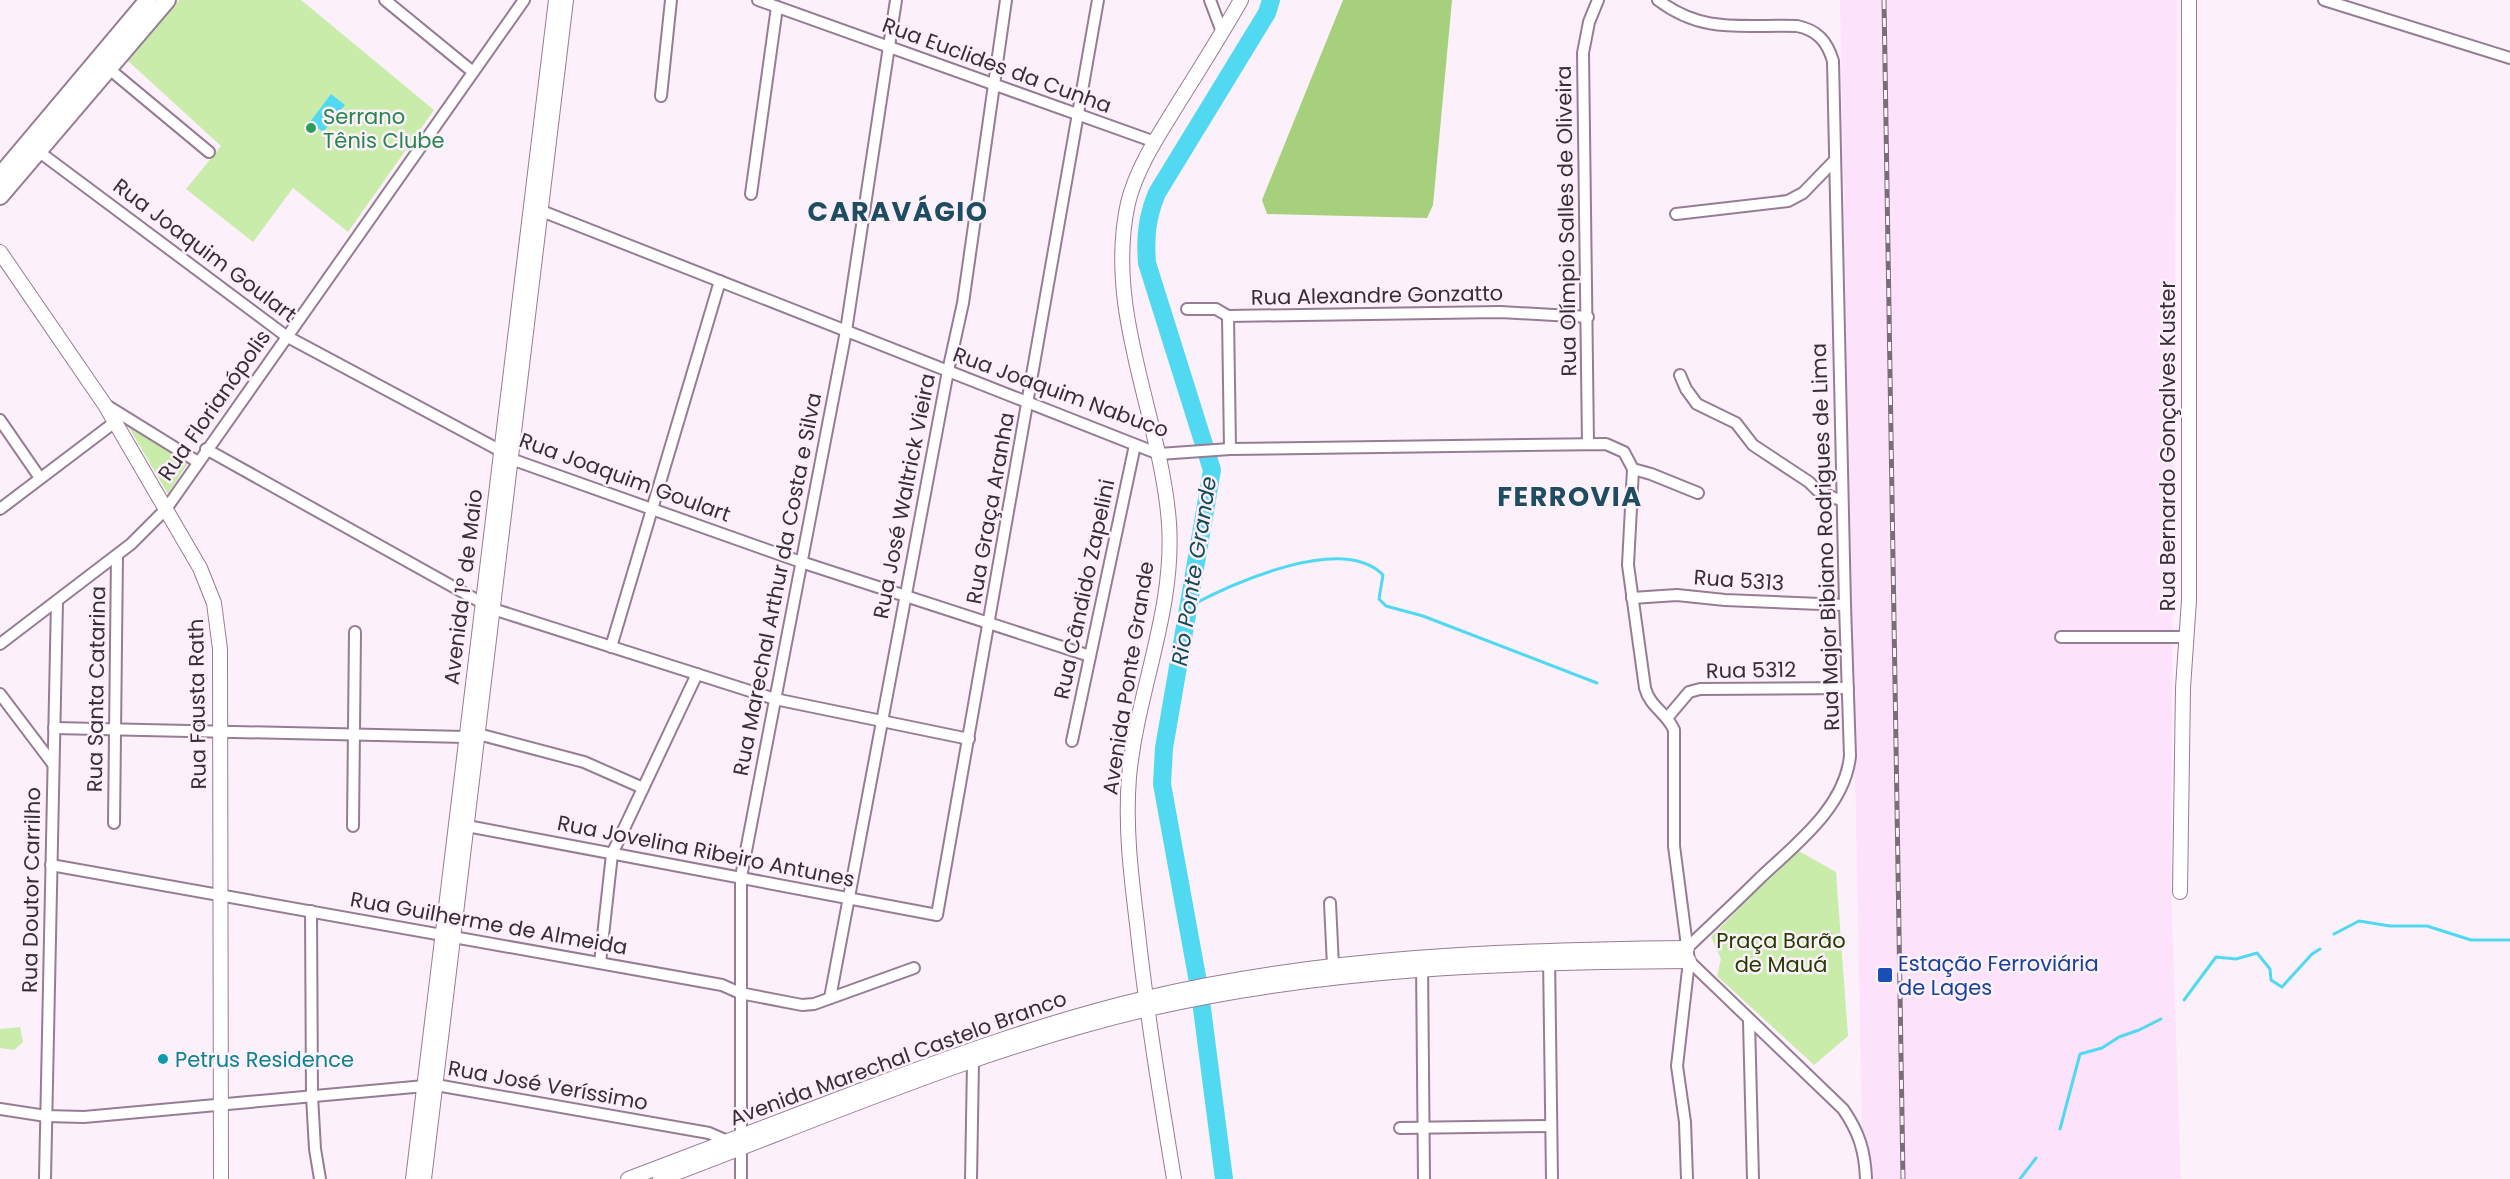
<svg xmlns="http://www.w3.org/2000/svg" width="2510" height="1179" font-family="Poppins,sans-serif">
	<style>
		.built { fill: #fde2fb }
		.green { fill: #caecaa }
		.forest { fill: #a6d07b }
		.water { fill: #50d9f1 }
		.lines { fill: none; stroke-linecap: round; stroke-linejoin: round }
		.stream { stroke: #50d9f1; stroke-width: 3 }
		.river { stroke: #50d9f1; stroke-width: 18 }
		.street-casing { stroke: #967d94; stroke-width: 14 }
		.secondary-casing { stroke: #967d94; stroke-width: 16 }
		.primary-casing { stroke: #967d94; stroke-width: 20 }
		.street { stroke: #fff; stroke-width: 10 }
		.secondary { stroke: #fff; stroke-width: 14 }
		.primary { stroke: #fff; stroke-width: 16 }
		.rail-casing { stroke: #796e78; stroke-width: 5 }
		.rail { stroke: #fcf0fb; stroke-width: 3; stroke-dasharray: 9; stroke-linecap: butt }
		.leisure-dot { fill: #2e9e5b; stroke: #fcf0fb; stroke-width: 2 }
		.transit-dot { fill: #1a4fb4; stroke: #fcf0fb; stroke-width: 2 }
		.culture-dot { fill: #0f9aa8; stroke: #fcf0fb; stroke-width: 2 }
		.labels { text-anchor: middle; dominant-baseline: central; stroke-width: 5; stroke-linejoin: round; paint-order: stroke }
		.street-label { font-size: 21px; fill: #382e37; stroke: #fcf0fb }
		.leisure-label { font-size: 21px; fill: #27864d; stroke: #fcf0fb; text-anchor: start }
		.park-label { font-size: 21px; fill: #253e00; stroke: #fcf0fb }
		.transit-label { font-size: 21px; fill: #164399; stroke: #fcf0fb; text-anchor: start }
		.culture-label { font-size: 21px; fill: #0d838f; stroke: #fcf0fb; text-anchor: start }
		.water-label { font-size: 22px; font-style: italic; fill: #104c56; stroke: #fcf0fb }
		.district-label { font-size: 27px; font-weight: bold; letter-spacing: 1.5px; fill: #1e4c60; stroke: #fcf0fb }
	</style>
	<rect width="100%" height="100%" fill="#fcf0fb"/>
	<polygon class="built" points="1840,0 2177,0 2171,889 2181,1179 1863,1179"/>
	<g class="green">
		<polygon points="179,0 301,0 434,110 348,232 293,188 253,242 186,189 221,146 127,60"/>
		<polygon points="127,424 189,461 168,494"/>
		<polygon points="1797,850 1836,872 1848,1036 1814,1065 1717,976 1721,959 1711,937"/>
		<polygon points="20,1027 23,1042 14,1050 0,1048 0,1029"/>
	</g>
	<polygon class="forest" points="1343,0 1452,0 1433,205 1427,218 1267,214 1262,200"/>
	<polygon class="water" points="331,94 345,105 323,132 310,122"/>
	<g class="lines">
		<g class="stream">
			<path d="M1188,607c43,-23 154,-74 195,-32l-4,24 7,7 37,10 174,67"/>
			<polyline points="2334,934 2359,921 2390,926 2427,926 2471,940 2510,940"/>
			<polyline points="2184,1000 2216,957 2236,959 2257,953 2270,969 2271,980 2282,987 2312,954 2320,949"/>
			<polyline points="2060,1129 2080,1054 2102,1048 2119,1037 2139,1030 2161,1019"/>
			<polyline points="2020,1179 2036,1158"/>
		</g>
		<path class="river" d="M1224,1179l-24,-186 -38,-209 2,-36 48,-278 -65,-207c-2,-26 0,-46 10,-70l110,-180 4,-13"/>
		<g class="street-casing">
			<g id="street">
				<polyline points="385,0 473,72"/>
				<polyline points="758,0 1155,142"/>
				<polyline points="1210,0 1222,32"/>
				<path d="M1658,0c46,35 86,24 139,26 20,4 30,15 36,35l12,544 5,151c-5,51 -54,88 -89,121 -24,24 -49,47 -74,71"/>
				<polyline points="2324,0 2510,58"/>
				<polyline points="108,68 209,152"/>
				<polyline points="661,96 671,0"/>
				<polyline points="38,151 286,336 501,451 511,459 801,562 1090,656"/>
				<polyline points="751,194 777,7"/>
				<polyline points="534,208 1159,454 1230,449 1606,444 1624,452 1633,469 1651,474 1698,493"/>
				<polyline points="1676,214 1788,201 1803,193 1835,160"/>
				<polyline points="1187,309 1216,309 1228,316"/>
				<polyline points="1680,375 1686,389 1697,404 1736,423 1753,445 1809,482 1817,490 1834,498 1842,500"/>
				<polyline points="106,405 198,462"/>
				<polyline points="0,420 40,478"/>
				<polyline points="1588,444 1583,53 1589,22 1598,0"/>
				<polyline points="206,449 493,609 775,699 969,739"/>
				<polyline points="1230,449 1228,316 1500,312 1588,317"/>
				<path d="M1633,469l-5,96 17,123c5,19 22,25 29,42v116l15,115 -12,105 8,56 2,57"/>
				<polyline points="0,509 115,422"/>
				<polyline points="1632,598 1677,595 1725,600 1845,605"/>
				<polyline points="2061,637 2187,637"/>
				<polyline points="0,644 131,544 166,509 524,0"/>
				<polyline points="611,647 720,281"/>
				<polyline points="0,694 53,764"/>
				<polyline points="1667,718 1689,692 1700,689 1848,688"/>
				<polyline points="54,728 466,737"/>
				<polyline points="478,734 584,762 643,788"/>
				<polyline points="1072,741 1135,445"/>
				<polyline points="114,823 117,556"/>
				<polyline points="353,826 355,632"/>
				<polyline points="467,826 937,915 1098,0"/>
				<polyline points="51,865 722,985 740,993 802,1005 814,1004 914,968"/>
				<polyline points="1330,903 1333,966"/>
				<polyline points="311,911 312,1096 315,1149 320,1179"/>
				<polyline points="1549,956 1552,1179"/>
				<path d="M1689,961l154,148c16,23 22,42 23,70"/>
				<polyline points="1422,962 1424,1179"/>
				<polyline points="600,963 612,854 697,674"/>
				<polyline points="830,998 948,371 963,303 1006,0"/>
				<polyline points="1749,1021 1753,1179"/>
				<polyline points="0,1109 46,1116 84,1117 436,1085 709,1133 732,1143"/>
				<polyline points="1400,1128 1551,1126"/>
				<polyline points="45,1179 57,601"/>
				<polyline points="741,1179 741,877 846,331 896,0"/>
				<polyline points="971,1179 973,1062"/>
			</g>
		</g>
		<g class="secondary-casing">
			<g id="secondary">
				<polyline points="0,252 105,405 200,568 214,603 220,649 221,1179"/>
				<polyline points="2180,892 2183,688 2189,600 2189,0"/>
				<polyline points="413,1179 556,0"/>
				<polyline points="424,1179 566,0"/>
				<path d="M628,1179c77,-29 154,-58 231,-88 94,-35 189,-70 287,-93 178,-42 360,-48 541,-50"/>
				<path d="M660,1179c160,-60 321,-131 488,-170 178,-41 360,-47 541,-48"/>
				<path d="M1174,1179c-14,-85 -28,-170 -37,-255 -6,-49 -12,-97 -8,-147 8,-86 46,-166 40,-254 -8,-107 -65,-211 -41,-320 8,-33 28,-64 46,-93 23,-37 46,-73 67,-110"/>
			</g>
		</g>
		<g class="primary-casing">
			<g id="primary">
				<polyline points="0,176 148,0"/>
				<polyline points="0,196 167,0"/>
			</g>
		</g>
		<use href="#street" class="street"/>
		<use href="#secondary" class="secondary"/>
		<use href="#primary" class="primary"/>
		<g class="rail-casing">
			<polyline id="rail" points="1884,0 1903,1179"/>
		</g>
		<use href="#rail" class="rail"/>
	</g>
	<circle class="leisure-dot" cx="311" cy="128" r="6"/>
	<rect class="transit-dot" x="1877" y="967" width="16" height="16" rx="3"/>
	<circle class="culture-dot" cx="163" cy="1059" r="6"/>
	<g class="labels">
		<g class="street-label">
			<text transform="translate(997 65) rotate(20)">Rua Euclides da Cunha</text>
			<text transform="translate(1566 221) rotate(-91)">Rua Olímpio Salles de Oliveira</text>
			<text transform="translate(205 250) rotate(37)">Rua Joaquim Goulart</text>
			<text transform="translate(1377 295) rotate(-1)">Rua Alexandre Gonzatto</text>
			<text transform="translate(1061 392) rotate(20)">Rua Joaquim Nabuco</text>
			<text transform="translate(214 405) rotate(-55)">Rua Florianópolis</text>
			<text transform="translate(2167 446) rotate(-90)">Rua Bernardo Gonçalves Kuster</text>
			<text transform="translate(625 477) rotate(20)">Rua Joaquim Goulart</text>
			<text transform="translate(904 496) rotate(-79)">Rua José Waltrick Vieira</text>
			<text transform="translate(990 508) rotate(-80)">Rua Graça Aranha</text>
			<text transform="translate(1825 537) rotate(-92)">Rua Major Bibiano Rodrigues de Lima</text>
			<text transform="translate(1739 580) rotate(4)">Rua 5313</text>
			<text transform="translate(777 584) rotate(-79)">Rua Marechal Arthur da Costa e Silva</text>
			<text transform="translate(463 587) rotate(-83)">Avenida 1º de Maio</text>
			<text transform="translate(1084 589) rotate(-78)">Rua Cândido Zapelini</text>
			<text transform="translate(1751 670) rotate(-1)">Rua 5312</text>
			<text transform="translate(1128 678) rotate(-81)">Avenida Ponte Grande</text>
			<text transform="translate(96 689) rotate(-89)">Rua Santa Catarina</text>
			<text transform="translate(197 704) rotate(-91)">Rua Fausta Rath</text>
			<text transform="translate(706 851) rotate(11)">Rua Jovelina Ribeiro Antunes</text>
			<text transform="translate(31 890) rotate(-89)">Rua Doutor Carrilho</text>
			<text transform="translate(489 923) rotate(10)">Rua Guilherme de Almeida</text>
			<text transform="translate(898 1058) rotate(-20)">Avenida Marechal Castelo Branco</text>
			<text transform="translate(548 1085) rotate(10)">Rua José Veríssimo</text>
		</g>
		<g class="leisure-label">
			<text x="323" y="116">Serrano<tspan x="323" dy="24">Tênis Clube</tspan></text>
		</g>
		<g class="park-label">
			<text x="1781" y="940">Praça Barão<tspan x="1781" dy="24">de Mauá</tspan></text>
		</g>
		<g class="transit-label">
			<text x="1898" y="963">Estação Ferroviária<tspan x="1898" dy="24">de Lages</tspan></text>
		</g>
		<g class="culture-label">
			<text x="175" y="1059">Petrus Residence</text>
		</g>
		<g class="water-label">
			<text transform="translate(1194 571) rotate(-81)">Rio Ponte Grande</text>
		</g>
		<g class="district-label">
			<text x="898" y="211">CARAVÁGIO</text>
			<text x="1570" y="496">FERROVIA</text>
		</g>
	</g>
</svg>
